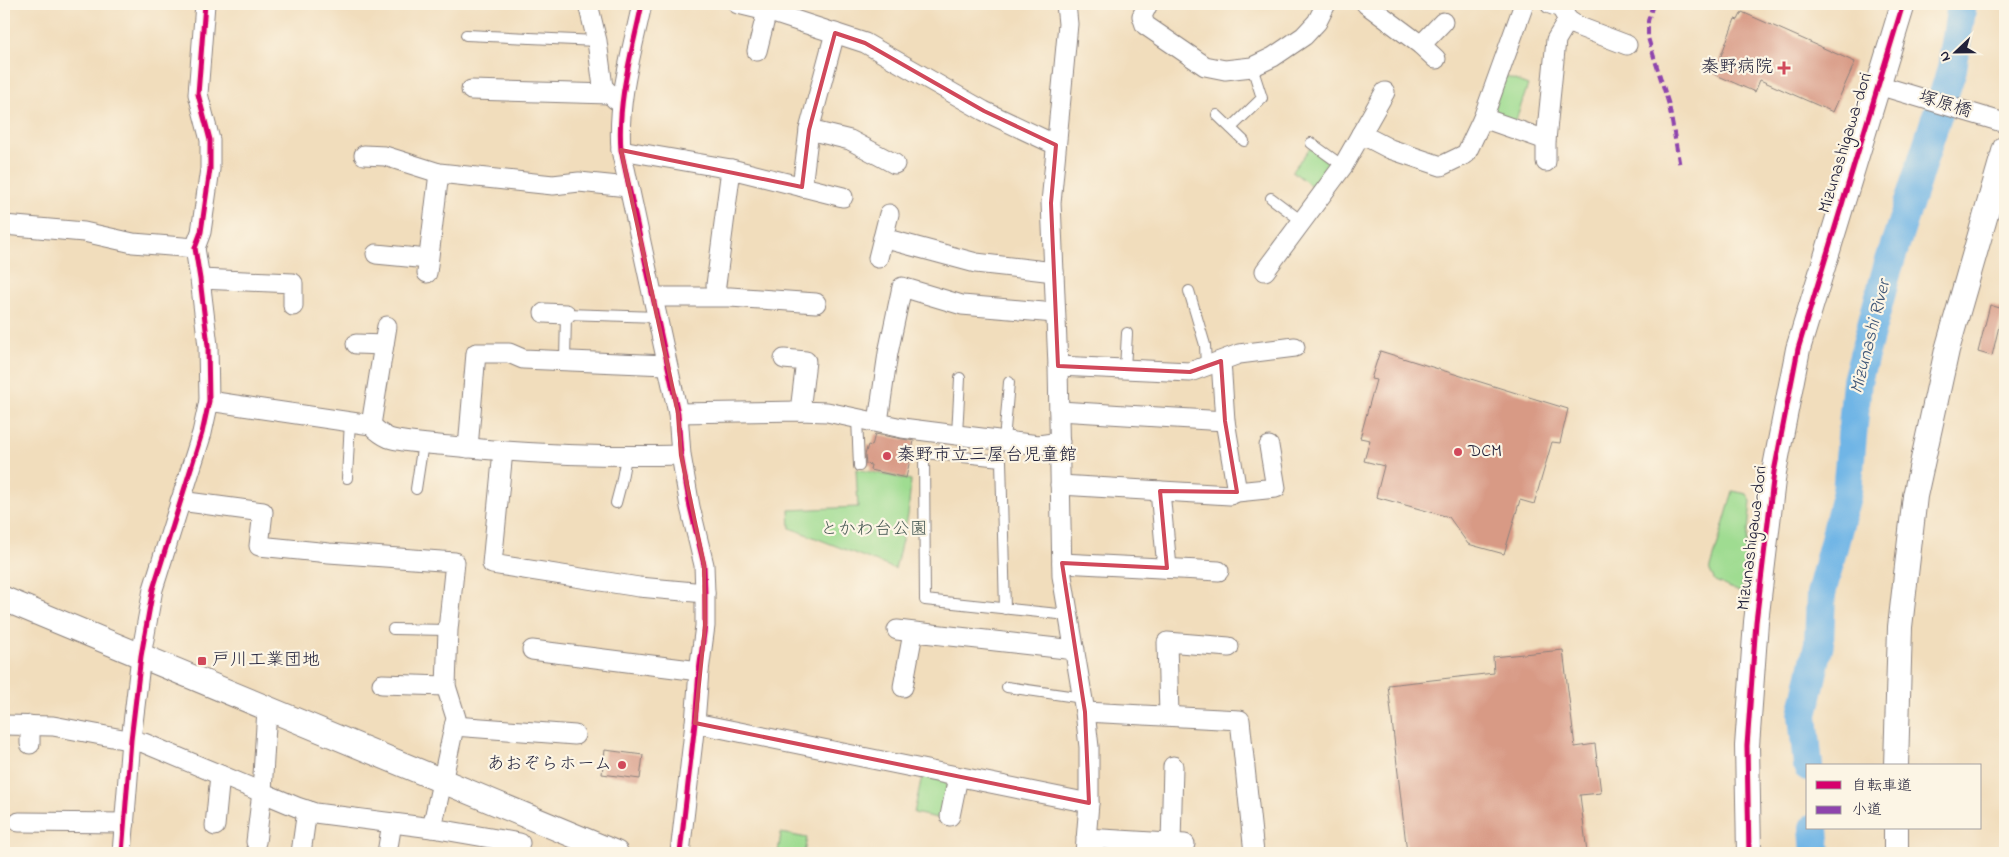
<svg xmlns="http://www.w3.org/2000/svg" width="2009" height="857" font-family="'Indie Flower','Klee One',sans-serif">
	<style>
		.green { fill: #9fdc91; stroke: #607f66 }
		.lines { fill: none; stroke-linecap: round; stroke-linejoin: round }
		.river { stroke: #70b5e6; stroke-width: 30 }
		.building { fill: #d89a85 }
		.service-casing { stroke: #8a807c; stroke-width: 12 }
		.minor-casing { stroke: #8a807c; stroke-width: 21 }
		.tertiary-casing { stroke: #8a807c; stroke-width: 26 }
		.service { stroke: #fff; stroke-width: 10 }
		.minor { stroke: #fff; stroke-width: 19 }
		.tertiary { stroke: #fff; stroke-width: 24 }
		.quiet { stroke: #8e44ad; stroke-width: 4; stroke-dasharray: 8 4; stroke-linecap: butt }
		.cycleway-casing { stroke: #fcf5e5; stroke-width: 8 }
		.cycleway { stroke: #d6006c; stroke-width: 5 }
		.marked { fill: none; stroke: #d1495b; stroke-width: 4; stroke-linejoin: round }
		.poi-dot { fill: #d1495b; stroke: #fcf5e5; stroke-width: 2 }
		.labels { text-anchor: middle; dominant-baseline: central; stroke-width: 4.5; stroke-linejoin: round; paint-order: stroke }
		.poi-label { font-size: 18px; fill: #22223b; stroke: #fcf5e5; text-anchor: start }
		.street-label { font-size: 18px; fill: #22223b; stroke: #fcf5e5 }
		.park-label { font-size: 18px; fill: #485a55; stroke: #fcf5e5 }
		.water-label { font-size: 19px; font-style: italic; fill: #3d5577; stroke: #fcf5e5 }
	</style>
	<rect width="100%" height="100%" fill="#fcf5e5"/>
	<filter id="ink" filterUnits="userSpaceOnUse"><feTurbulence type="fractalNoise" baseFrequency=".02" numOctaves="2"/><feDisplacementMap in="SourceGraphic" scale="10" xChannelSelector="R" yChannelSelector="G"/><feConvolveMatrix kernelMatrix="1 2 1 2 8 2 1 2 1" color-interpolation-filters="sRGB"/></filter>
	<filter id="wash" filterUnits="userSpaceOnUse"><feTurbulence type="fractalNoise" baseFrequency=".0096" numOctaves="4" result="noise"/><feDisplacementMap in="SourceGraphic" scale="20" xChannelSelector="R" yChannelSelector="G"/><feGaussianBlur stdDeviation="1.12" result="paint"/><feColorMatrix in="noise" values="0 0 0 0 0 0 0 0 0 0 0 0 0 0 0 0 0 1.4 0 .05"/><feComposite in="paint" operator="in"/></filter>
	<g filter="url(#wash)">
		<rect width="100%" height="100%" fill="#f1ddbc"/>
		<g class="green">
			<polygon points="1504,76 1528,85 1515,123 1493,112"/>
			<polygon points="1310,148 1331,164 1326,172 1329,175 1318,191 1292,171"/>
			<polygon points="856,469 911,480 908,515 895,569 790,528 789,510 858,507"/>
			<polygon points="1733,491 1747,494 1751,501 1742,593 1715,581 1710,571"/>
			<polygon points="922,776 945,781 949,787 942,819 914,813"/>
			<polygon points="781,833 807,838 804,853 778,853"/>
		</g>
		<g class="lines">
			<g class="river">
				<polyline points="1808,766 1803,715 1819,643 1821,594 1847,492 1857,381 1887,270 1952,69 1962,4"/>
				<polyline points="1814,828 1816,853"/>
			</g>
		</g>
		<g id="blocks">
			<g class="building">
				<polygon points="1742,12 1855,62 1833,112 1760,80 1755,92 1714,74 1735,19 1738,20"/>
				<polygon points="1990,305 2003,309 1992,356 1978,352"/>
				<polygon points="1380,351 1568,409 1560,443 1552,442 1534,504 1520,500 1504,554 1468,544 1449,517 1376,497 1384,466 1364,461 1370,440 1360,438 1376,380 1371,379"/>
				<polygon points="875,434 914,441 906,478 870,470 871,465 866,464 865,455 868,445 872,446"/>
				<polygon points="1563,650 1575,747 1595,744 1601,793 1580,795 1587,853 1407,853 1388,685 1494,673 1493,657"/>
				<polygon points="605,750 643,755 640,779 602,774"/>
			</g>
		</g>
	</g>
	<g filter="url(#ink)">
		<use href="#blocks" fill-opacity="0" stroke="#8a807c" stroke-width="1"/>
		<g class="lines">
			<g class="service-casing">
				<g id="service">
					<polyline points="466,35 597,41"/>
					<polyline points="1217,115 1244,141"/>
					<polyline points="1231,128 1262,98 1252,67"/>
					<polyline points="1311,143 1343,166"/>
					<polyline points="1271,198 1303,222"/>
					<polyline points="1189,291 1205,345 1206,366"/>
					<polyline points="565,361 566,314 658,317"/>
					<polyline points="1125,369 1127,333"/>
					<polyline points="857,418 859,466"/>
					<polyline points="957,435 960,378"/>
					<polyline points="1004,441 1009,382"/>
					<polyline points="347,478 350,421"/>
					<polyline points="416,489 423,443"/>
					<polyline points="616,503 621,484 626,457"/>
					<polyline points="1005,609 1001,461 924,453 925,600 1068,615"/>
					<polyline points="393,629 448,630"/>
					<polyline points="1007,687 1083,698"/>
				</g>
			</g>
			<g class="minor-casing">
				<g id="minor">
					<polyline points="588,4 597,41 603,87 616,100"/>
					<path d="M642,4c-10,48 -25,96 -21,146l57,263 3,42 9,52 14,58 1,28v33l-6,45 -4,52 -15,130"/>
					<polyline points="738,4 767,11 865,43 984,111 1056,145"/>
					<polyline points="1066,4 1068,24 1051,203 1058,366 1062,576 1085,712 1089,747 1089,803 1085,853"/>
					<polyline points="1148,4 1142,16 1145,25 1205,66 1225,70 1252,67 1273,57 1304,36 1317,22 1326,4"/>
					<polyline points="1366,4 1421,45 1436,59"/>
					<polyline points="1550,4 1561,8 1568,20 1577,26 1627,45"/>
					<polyline points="1421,45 1443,22"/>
					<polyline points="757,51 767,11"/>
					<polyline points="1878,85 2005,123"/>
					<polyline points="471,90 610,94"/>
					<polyline points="1483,118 1546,140"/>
					<polyline points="809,130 850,140 895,164"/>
					<polyline points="1361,134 1390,149 1441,166 1466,154 1483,118 1524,4"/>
					<polyline points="621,150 731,169 843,197"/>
					<polyline points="364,155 385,156 439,173 553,185 579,182 628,187"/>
					<polyline points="1546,162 1546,140 1556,40 1568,20"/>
					<polyline points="802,187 809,130 835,33"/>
					<polyline points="4,225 84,232 133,243 195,248"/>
					<polyline points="883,238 976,263 1054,272"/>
					<polyline points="376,254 428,259"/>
					<polyline points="878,258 889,214"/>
					<polyline points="1265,271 1343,166 1385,92"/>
					<polyline points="427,273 439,173"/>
					<polyline points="200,279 293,283 293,306"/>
					<polyline points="716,285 731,169"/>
					<polyline points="654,297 730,297 816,303"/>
					<polyline points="544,313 566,314"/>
					<polyline points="356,344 384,345"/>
					<polyline points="784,359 806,361 800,411"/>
					<polyline points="1221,361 1225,421 1237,492"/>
					<polyline points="1058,366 1190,372 1239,354 1295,347"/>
					<path d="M209,401l162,24c5,5 11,10 18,13 15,5 44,6 61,8 76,8 154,11 231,9"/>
					<polyline points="1059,411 1225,421"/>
					<polyline points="678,413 800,411 827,412 902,428 957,435 1039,445 1060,442"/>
					<polyline points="878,422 888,353 902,287 962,305 1055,313"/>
					<polyline points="371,425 387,326"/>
					<polyline points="468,448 476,353 509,353 523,359 666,365"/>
					<polyline points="503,451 492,564 639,587 705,593"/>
					<polyline points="1060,485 1230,495 1237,492 1276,488 1269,446"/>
					<polyline points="1160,491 1167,568"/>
					<polyline points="180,501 263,512 259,546 329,553 455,562 448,630 446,686 456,718 432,828"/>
					<polyline points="1062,563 1219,571"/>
					<polyline points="897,630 1075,650"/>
					<polyline points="532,650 699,671"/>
					<polyline points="382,684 446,686"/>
					<polyline points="903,687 913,633"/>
					<polyline points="1085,712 1240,720 1254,853"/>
					<polyline points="1169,715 1167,642 1229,647"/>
					<polyline points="695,723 1089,803"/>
					<polyline points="4,725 53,726 144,743 297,807 315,813 432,828 520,843"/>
					<polyline points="30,725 30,744"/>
					<polyline points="454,726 575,735"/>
					<polyline points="950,816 958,777"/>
					<polyline points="19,822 125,823"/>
					<polyline points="215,826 220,775"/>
					<polyline points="1086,838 1185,844"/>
					<polyline points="256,842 262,792 267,709"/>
					<polyline points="1171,843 1173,766"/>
					<polyline points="122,853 131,740 141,656 153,589 202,433 209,401 208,346 200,279 195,248 201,232 210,169 210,140 198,94 205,4"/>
					<polyline points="301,853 307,810"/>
					<polyline points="387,853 392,823"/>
				</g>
			</g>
			<g class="tertiary-casing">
				<g id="tertiary">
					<polyline points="4,599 616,853"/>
					<polyline points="1896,766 1900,627 1915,496 1947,350 2005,148"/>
					<polyline points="1896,828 1896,853"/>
					<polyline points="1749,853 1747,746 1756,622 1774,472 1798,349 1903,4"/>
				</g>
			</g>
			<use href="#service" class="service"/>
			<use href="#minor" class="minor"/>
			<use href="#tertiary" class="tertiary"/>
			<polyline class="quiet" points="1653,4 1648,21 1648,38 1669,105 1680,167"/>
			<g class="cycleway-casing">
				<g id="cycleway">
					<path d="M642,4c-10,48 -25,96 -21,146l57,263 3,42 9,52 14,58 1,28v33l-6,45 -4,52 -15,130"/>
					<polyline points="122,853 131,740 141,656 153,589 202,433 209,401 208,346 200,279 195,248 201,232 210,169 210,140 198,94 205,4"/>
					<polyline points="1749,853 1747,746 1756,622 1774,472 1798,349 1903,4"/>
				</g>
			</g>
			<use href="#cycleway" class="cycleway"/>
		</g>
	</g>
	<path class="marked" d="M835,33l30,10 119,68 72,34 -5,58 7,163 132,6 31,-11 4,60 12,71 -77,-1 7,77 -105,-5 23,149 4,91 -394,-80 10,-97 -1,-61 -23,-110 -3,-42 -57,-263 181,37 7,-57z"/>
	<g class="poi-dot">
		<path d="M1781.5 60.5h5v5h5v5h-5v5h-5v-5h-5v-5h5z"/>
		<circle cx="1458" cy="452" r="5"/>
		<circle cx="887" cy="456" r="5"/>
		<rect x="197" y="656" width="10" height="10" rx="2.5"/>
		<circle cx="622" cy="765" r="5"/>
	</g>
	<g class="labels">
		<g class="poi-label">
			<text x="1773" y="68" text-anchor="end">秦野病院</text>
			<text x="1468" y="452">DCM</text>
			<text x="897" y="456">秦野市立三屋台児童館</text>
			<text x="212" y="661">戸川工業団地</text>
			<text x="612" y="765" text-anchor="end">あおぞらホーム</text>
		</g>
		<g class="street-label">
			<text transform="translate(1945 105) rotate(17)">塚原橋</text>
			<text transform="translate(1846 143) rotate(-73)">Mizunashigawa-dori</text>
			<text transform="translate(1753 538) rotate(-83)">Mizunashigawa-dori</text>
		</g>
		<g class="park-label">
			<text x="874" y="530">とかわ台公園</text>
		</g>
		<g class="water-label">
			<text transform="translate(1871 337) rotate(-76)">Mizunashi River</text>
		</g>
	</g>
	<rect width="2009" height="857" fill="none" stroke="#fcf5e5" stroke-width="20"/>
	<rect x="1806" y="764" width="175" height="65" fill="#fcf5e5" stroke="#a5a1a1"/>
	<rect x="1816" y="781" width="25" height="8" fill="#d6006c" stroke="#a5a1a1"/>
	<text x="1852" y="790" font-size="15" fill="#22223b">自転車道</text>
	<rect x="1816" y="806" width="25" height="8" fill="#8e44ad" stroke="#a5a1a1"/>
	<text x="1852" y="814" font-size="15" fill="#22223b">小道</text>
	<g transform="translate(1956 52) rotate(248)" stroke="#fcf5e5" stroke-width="4" paint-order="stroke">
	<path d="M0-4L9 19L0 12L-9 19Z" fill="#22223b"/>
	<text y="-8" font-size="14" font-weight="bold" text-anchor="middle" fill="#22223b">N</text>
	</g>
</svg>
